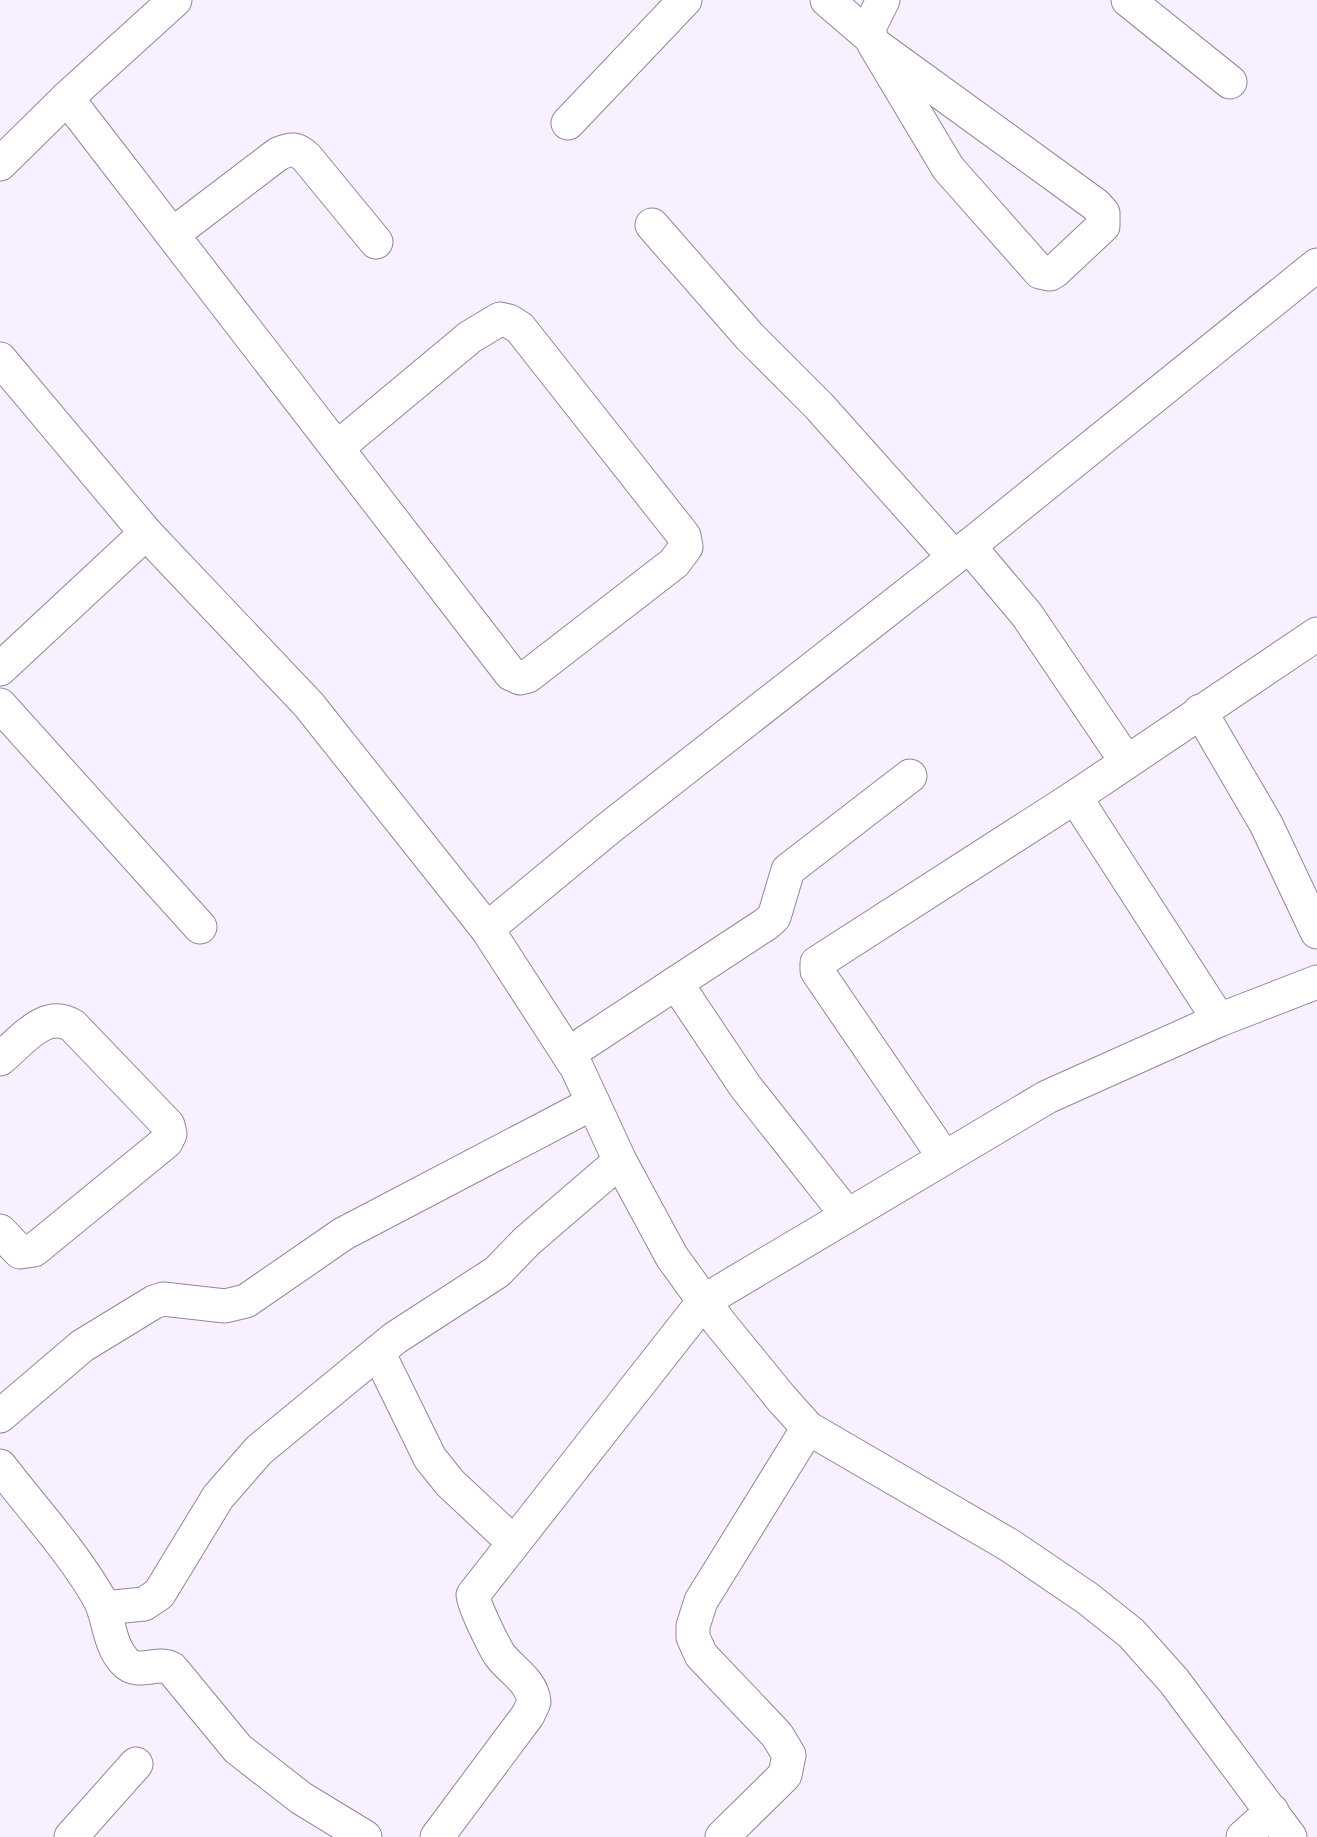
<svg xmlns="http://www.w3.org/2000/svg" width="1317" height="1837" font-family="'Fira Sans Condensed',sans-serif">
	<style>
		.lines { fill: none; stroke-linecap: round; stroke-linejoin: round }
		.minor-casing { stroke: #92859c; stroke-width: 35 }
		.minor { stroke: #fff; stroke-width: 33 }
	</style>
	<rect width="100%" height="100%" fill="#f9f0ff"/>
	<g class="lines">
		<g class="minor-casing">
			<g id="minor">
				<polyline points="827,0 869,36"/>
				<polyline points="1128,0 1230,82"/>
				<polyline points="874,44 948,168 1040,272 1050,274 1055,271 1103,226 1103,213 1096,205 874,44 868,30 883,0"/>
				<polyline points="67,98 511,674 520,678 528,676 674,563 686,547 684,536 520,328 509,321 500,319 470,337 338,447"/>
				<polyline points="568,123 685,0"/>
				<polyline points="0,164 67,98 175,0"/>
				<polyline points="652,225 750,337 819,406 954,557"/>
				<path d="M173,234l105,-80c13,-6 19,-6 29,4l69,84"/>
				<polyline points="0,359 146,533 309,705 487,929 577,1068 620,1161 672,1257 719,1322 781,1398 808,1428 1009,1545 1087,1598 1131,1633 1174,1681 1290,1837"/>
				<polyline points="969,546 1027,615 1126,761"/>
				<polyline points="0,669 146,533"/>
				<polyline points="0,705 200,927"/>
				<polyline points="1200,711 1266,824 1317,932"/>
				<polyline points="1075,797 1219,1020"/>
				<polyline points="487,929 609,828 969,546 1317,265"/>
				<polyline points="676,983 745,1086 847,1215"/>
				<polyline points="568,1054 766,924 774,917 788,870 910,776"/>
				<path d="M0,1059c21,-17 45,-51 73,-33l95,99 2,9 -4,8 -132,108 -14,2 -20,-21"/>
				<polyline points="944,1157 817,971 817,963 1075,797 1317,634"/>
				<polyline points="378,1352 430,1458 450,1483 513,1542"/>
				<polyline points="0,1416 82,1346 154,1302 163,1299 225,1306 246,1301 343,1234 593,1103"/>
				<path d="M0,1466c33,43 72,85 99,132 11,21 9,46 26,64 13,14 33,-2 47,7l66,80 63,49 64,39"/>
				<polyline points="104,1608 144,1604 159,1594 218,1497 259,1450 395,1338 497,1272 527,1241 620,1161"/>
				<polyline points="71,1837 136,1764"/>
				<path d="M437,1837l91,-122 6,-13c-2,-22 -24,-32 -35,-48 -5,-8 -27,-52 -26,-59l231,-294 343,-204 172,-77 98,-38"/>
				<polyline points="722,1837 785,1775 789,1755 777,1735 701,1655 693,1637 693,1626 701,1601 808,1428"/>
				<polyline points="1243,1837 1272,1811"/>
			</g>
		</g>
		<use href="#minor" class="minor"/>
	</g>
</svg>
